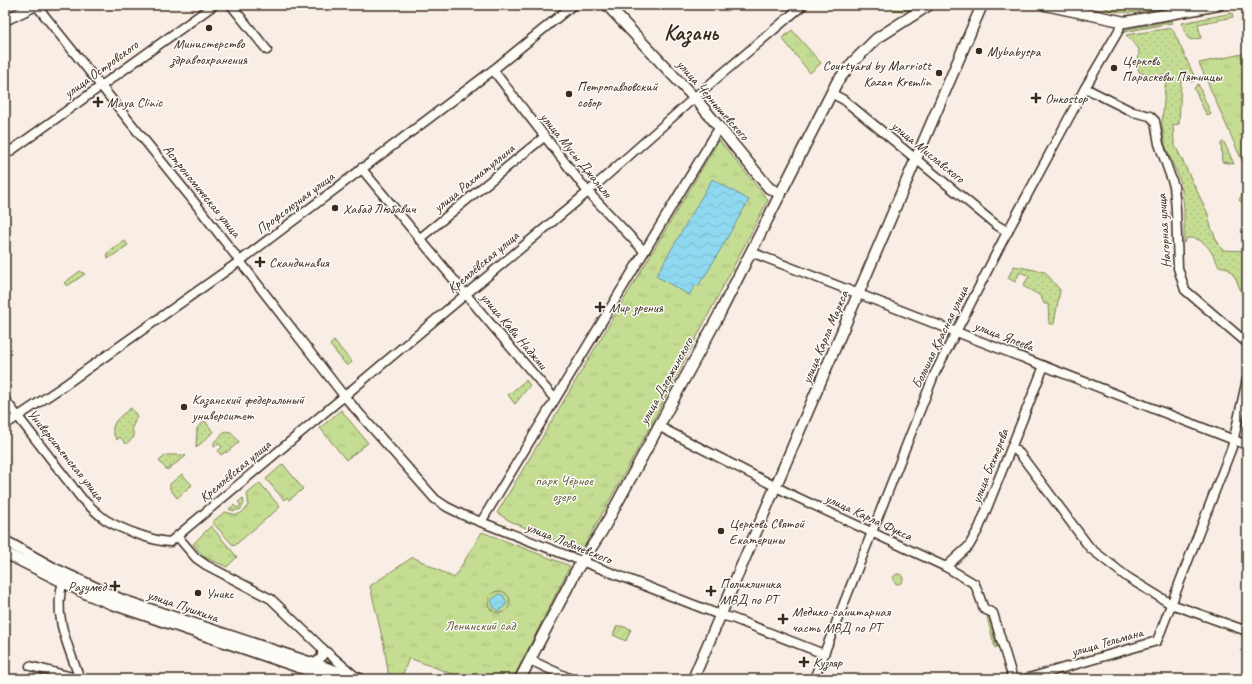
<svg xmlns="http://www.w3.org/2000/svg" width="1252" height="684" font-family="Caveat,sans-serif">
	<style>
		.grass { fill: url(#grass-dots); stroke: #808458 }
		.park { fill: url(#park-tufts); stroke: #808458 }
		.garden { fill: url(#garden-furrows); stroke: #808458 }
		.water { fill: url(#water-waves); stroke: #6d939c }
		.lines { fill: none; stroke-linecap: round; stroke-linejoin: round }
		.minor-casing { stroke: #3b2a1e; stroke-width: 11 }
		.major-casing { stroke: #3b2a1e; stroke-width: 13 }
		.minor { stroke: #fdfcf7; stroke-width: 8 }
		.major { stroke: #fdfcf7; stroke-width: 10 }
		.poi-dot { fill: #3b2a1e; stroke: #fdfcf7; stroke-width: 1.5 }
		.labels { text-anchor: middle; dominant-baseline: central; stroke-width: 3; stroke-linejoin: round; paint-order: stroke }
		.poi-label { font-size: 14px; fill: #3b2a1e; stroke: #fdfcf7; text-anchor: start }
		.street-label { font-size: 14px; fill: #3b2a1e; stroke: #fdfcf7 }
		.park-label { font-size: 14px; fill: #5e573b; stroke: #fdfcf7 }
		.town-label { font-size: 22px; font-weight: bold; fill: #3b2a1e; stroke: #fdfcf7 }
	</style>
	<defs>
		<pattern id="grass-dots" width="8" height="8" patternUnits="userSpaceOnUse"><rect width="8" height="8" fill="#c5dd93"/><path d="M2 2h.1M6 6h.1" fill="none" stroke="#aabe7e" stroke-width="1.8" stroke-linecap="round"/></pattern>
		<pattern id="park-tufts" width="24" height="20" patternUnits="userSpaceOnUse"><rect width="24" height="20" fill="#c5dd93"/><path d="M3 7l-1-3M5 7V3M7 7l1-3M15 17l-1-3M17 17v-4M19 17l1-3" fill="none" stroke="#aabe7e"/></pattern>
		<pattern id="garden-furrows" width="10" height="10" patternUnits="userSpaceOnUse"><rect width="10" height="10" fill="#c5dd93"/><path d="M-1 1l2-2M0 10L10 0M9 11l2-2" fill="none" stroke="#aabe7e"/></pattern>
		<pattern id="water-waves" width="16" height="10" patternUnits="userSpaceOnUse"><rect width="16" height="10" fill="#8fd9f0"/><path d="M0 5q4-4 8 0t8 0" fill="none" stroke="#7cbacd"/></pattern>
	</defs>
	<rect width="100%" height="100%" fill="#f9eee5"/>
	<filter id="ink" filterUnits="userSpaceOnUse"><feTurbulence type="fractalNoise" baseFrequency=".025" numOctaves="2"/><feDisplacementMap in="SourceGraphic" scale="8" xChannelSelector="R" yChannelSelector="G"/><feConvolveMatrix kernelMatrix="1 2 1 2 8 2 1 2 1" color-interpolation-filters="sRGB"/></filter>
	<g filter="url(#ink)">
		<g class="grass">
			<polygon points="888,5 916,5 908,11 893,10"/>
			<path d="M1098,5h68v1c-23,5 -45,12 -68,-1z"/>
			<polygon points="1232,13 1233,17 1198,24 1201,38 1191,40 1187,37 1182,23"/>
			<polygon points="1171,21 1172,23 1124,32 1123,30"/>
			<path d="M1172,28l24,52 -5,2 -3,-4 -7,3 -2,43 -6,1 1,18 34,71c2,14 8,25 14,36l23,1 2,5v50l-11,-27 -8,-11 -9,-2c-8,-14 -13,-29 -32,-28l-3,5v-35l-3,-25 -16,-38 -3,-21 4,-48 -26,-3 -2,-4 1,-20 -13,-14z"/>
			<polygon points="1198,84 1211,114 1210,115 1206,114 1194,88"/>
			<polygon points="1224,142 1234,164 1222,162 1221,143"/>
			<polygon points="1245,189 1247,194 1247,208 1239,200"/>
			<polygon points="125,241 128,245 108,259 107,253"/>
			<polygon points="1014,266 1045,272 1060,290 1054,324 1049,324 1048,304 1044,304 1041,296 1023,286 1029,276 1020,272 1015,282 1008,278"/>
			<polygon points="80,271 85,274 67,286 64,283"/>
			<polygon points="334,341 352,362 347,366 330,345"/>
			<polygon points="526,380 530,385 515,404 508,395"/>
			<path d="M131,408l6,8 -5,12 2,9 -8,7 -6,-7 -3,3c-11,-15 2,-23 14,-32z"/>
			<polygon points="205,421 213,432 196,448 197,428"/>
			<polygon points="226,431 231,432 239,442 226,453 225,452 221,455 218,451 222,447 219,444 214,447 214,442"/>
			<polygon points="166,455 184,455 186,456 167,470 159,461"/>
			<polygon points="182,474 192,485 177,498 170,489 170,484"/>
			<polygon points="987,617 989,617 997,647 995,648"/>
		</g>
		<g class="park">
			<polygon points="792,30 821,63 810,73 782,38"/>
			<polygon points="1247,53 1247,172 1199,63"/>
			<polygon points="719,140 768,200 652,423 581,552 510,521 497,513"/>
			<polygon points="341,410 368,443 346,460 320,428"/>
			<polygon points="283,464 303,489 289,500 287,497 284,500 266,479"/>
			<path d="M260,483l20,24 -46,39 -22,-24 13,-10 12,3c10,-4 13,-11 10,-21z"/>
			<polygon points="211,526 237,557 227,567 204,557 193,544"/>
			<polygon points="482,532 570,566 513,679 466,679 409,658 401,679 389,678 384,645 370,586 413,557 454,578"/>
			<circle cx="898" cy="579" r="5"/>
		</g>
		<g class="garden">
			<polygon points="243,498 244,503 241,509 234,511 229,509 234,505 237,508 241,505 238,502"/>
			<circle cx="499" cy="602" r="11"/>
			<polygon points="617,626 621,626 631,629 626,641 613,635"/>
		</g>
		<g class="water">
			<polygon points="712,179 749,200 704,278 703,278 698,286 695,285 689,295 656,276"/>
			<polygon points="499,594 503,595 507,603 505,606 498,611 495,609 491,601"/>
		</g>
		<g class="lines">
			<g class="minor-casing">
				<g id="minor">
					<polyline points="36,5 195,203 344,396 435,499 447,507 463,515 720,615 732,618 824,654"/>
					<polyline points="231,5 267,50"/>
					<polyline points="493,70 588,192 644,251"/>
					<polyline points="1085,88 1133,112 1150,116 1155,121 1159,144 1174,186 1176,210 1178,268 1185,290 1247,343"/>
					<polyline points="831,93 844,100 995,224 1008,232"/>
					<polyline points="5,155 214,5"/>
					<polyline points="361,168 489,322 555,399"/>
					<polyline points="419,239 544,137"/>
					<polyline points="751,252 1247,445"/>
					<path d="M5,400l77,99c8,7 15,15 24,21 15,9 46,21 64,22l418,-350 115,-102 100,-85"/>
					<polyline points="5,425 62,387 240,261 493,70 573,5"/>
					<polyline points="658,426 790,494 946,567 975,584 984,609 993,613 1013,679"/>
					<polyline points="1012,447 1020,454 1090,548 1127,577 1171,604 1247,631"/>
					<polyline points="481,522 716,133 720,129"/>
					<polyline points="178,537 196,558 206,565 271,599 322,648 355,676"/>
					<polyline points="946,567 969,546 979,528 1044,366"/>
					<path d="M63,582c-11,33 6,66 17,97"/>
					<polyline points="530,660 571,679"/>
					<polyline points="314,664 322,657 322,648"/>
					<polyline points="30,666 80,679"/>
					<polyline points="814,679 934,375 1003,240 1085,88 1119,30 1121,21"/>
					<polyline points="1025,679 1157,641 1232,447 1247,379"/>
				</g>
			</g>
			<g class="major-casing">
				<g id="major">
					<polyline points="607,5 700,104 769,188 781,194"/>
					<polyline points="1045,5 1125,22 1219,5"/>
					<polyline points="5,20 36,5"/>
					<polyline points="5,541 55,569 122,600 360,679"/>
					<polyline points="5,553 87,594 112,604 334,679"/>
					<polyline points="520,679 576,571 602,531 719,315 837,82 853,62 876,39 929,5"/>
					<polyline points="693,679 982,5"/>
				</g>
			</g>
			<use href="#minor" class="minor"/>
			<use href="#major" class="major"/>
		</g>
	</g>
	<g class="poi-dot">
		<circle cx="209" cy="28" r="4"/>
		<circle cx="979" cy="51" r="4"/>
		<circle cx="1114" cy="68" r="4"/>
		<circle cx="939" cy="73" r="4"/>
		<circle cx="569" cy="94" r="4"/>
		<path d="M1034 92h4v4h4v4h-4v4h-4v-4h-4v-4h4z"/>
		<path d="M96 96h4v4h4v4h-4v4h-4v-4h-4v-4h4z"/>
		<circle cx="335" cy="208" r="4"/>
		<path d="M258 256h4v4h4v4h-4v4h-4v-4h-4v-4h4z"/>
		<path d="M598 301h4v4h4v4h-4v4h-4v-4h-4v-4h4z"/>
		<circle cx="184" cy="407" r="4"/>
		<circle cx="721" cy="531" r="4"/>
		<path d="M113 580h4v4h4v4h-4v4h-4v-4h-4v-4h4z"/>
		<path d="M709 585h4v4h4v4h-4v4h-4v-4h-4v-4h4z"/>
		<circle cx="198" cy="593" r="4"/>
		<path d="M781 613h4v4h4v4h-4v4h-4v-4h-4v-4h4z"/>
		<path d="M802 656h4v4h4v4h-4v4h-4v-4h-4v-4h4z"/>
	</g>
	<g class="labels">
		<g class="poi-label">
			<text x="209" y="43" text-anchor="middle">Министерство<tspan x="209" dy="16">здравоохранения</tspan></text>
			<text x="987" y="51">Mybabyspa</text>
			<text x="1122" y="60">Церковь<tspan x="1122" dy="16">Параскевы Пятницы</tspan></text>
			<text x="931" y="65" text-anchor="end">Courtyard by Marriott<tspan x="931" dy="16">Kazan Kremlin</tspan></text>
			<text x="577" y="86">Петропавловский<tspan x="577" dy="16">собор</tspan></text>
			<text x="1045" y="98">Онкоstop</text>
			<text x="107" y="102">Maya Clinic</text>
			<text x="343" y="208">Хабад Любавич</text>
			<text x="269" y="262">Скандинавия</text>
			<text x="609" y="307">Мир зрения</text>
			<text x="192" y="399">Казанский федеральный<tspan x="192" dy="16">университет</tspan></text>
			<text x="729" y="523">Церковь Святой<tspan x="729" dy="16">Екатерины</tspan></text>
			<text x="720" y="583">Поликлиника<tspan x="720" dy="16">МВД по РТ</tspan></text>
			<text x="106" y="586" text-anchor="end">Разумед</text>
			<text x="206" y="593">Уникс</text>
			<text x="792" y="611">Медико-санитарная<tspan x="792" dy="16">часть МВД по РТ</tspan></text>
			<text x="813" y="662">Кузляр</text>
		</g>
		<g class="street-label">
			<text transform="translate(101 69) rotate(-36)">улица Островского</text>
			<text transform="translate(713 100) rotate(49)">улица Чернышевского</text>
			<text transform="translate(928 152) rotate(39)">улица Миславского</text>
			<text transform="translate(576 155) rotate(51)">улица Мусы Джалиля</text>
			<text transform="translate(474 178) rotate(-39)">улица Рахматуллина</text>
			<text transform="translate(202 191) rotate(51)">Астрономическая улица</text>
			<text transform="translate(295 203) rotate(-37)">Профсоюзная улица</text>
			<text transform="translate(1164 231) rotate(-94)">Нагорная улица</text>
			<text transform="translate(483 262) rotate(-40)">Кремлёвская улица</text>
			<text transform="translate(514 331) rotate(50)">улица Кави Наджми</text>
			<text transform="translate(1004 336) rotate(21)">улица Япеева</text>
			<text transform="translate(825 337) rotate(-67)">улица Карла Маркса</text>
			<text transform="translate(940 337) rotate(-64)">Большая Красная улица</text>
			<text transform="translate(666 381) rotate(-61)">улица Дзержинского</text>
			<text transform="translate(66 455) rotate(51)">Университетская улица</text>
			<text transform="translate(990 466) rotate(-68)">улица Бехтерева</text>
			<text transform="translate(235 471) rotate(-40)">Кремлёвская улица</text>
			<text transform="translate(869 517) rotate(25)">улица Карла Фукса</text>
			<text transform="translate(569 543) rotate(22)">улица Лобачевского</text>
			<text transform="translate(183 606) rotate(19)">улица Пушкина</text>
			<text transform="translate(1107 642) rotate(-16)">улица Тельмана</text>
		</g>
		<g class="park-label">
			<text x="564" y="480">парк Чёрное<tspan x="564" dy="16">озеро</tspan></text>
			<text x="480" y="625">Ленинский сад</text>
		</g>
		<g class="town-label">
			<text x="691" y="33">Казань</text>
		</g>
	</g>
	<rect width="1252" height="684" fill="none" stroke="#fdfcf7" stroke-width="20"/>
	<rect x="10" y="10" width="1232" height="664" fill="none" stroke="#3b2a1e" stroke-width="1.5" filter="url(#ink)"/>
</svg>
